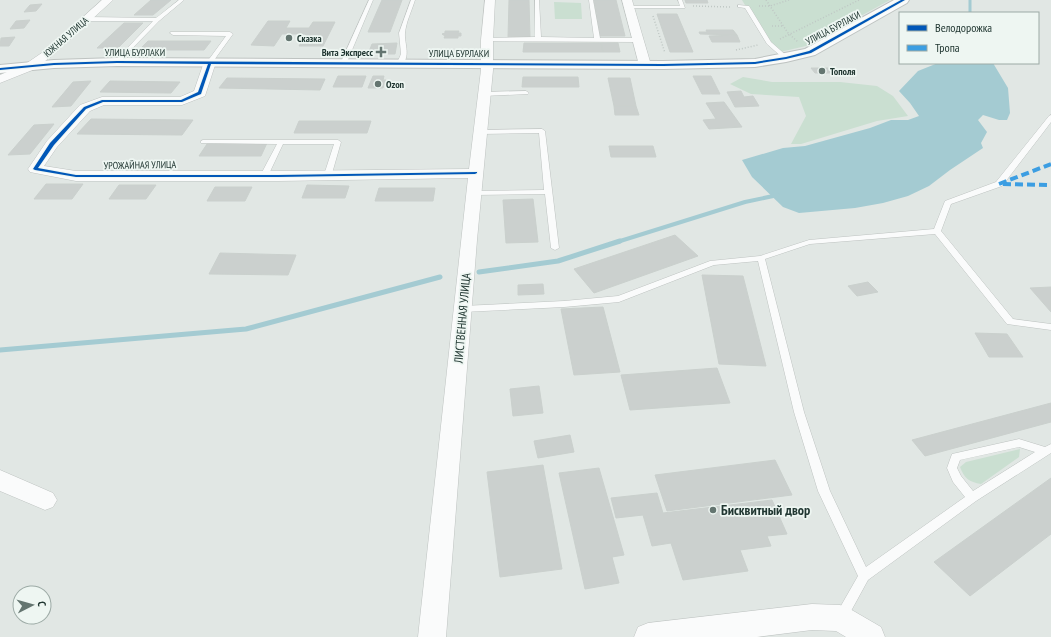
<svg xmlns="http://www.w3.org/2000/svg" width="1051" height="637" font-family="'PT Sans Narrow',sans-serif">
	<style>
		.green { fill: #cadfd1 }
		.water { fill: #a4cbd2 }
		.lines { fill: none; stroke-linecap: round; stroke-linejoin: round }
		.stream-far2 { stroke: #a4cbd2; stroke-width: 3 }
		.stream-far1 { stroke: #a4cbd2; stroke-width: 4 }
		.stream { stroke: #a4cbd2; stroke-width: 5 }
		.building { fill: #cbd0ce; stroke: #cad0cd }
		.service-casing { stroke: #bec3c1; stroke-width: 1 }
		.minor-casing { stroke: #bec3c1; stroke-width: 1 }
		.tertiary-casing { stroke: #bec3c1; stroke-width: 2 }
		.path { stroke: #bfc7c4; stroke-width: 1.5; stroke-dasharray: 1 2; stroke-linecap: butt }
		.service { fill: #fafbfb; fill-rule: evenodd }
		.minor { fill: #fafbfb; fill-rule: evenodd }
		.tertiary { fill: #fafbfb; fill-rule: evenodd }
		.quiet { stroke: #3c9ee2; stroke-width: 4; stroke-dasharray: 8 4; stroke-linecap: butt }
		.cycleway-casing { stroke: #eef6f2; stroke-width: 2 }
		.cycleway { fill: #0057b8; fill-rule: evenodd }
		.poi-dot { fill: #647570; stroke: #eef6f2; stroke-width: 1.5 }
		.labels { text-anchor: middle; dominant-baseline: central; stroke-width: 3.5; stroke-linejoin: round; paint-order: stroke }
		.far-street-label { font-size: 10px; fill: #213732; stroke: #eef6f2 }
		.far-poi-label { font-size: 10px; font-weight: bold; fill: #213732; stroke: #eef6f2; text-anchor: start }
		.street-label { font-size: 12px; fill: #213732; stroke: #eef6f2 }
		.near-poi-label { font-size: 14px; font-weight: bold; fill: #213732; stroke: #eef6f2; text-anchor: start }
	</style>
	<rect width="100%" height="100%" fill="#e1e7e4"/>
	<g class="green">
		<polygon points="742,0 890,0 806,46 780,52 769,46"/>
		<polygon points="554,2 581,3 582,19 555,19"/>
		<polygon points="743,77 772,82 840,82 877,86 893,96 908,116 877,121 801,144 791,144 806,116 799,97 751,94 730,84"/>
		<path d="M1020,449l-1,8 -38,27c-12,-2 -17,-6 -21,-17l6,-5z"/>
	</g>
	<polygon class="water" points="938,63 993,63 1008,88 1010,113 1007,120 999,120 983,115 978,120 987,132 981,143 983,148 950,170 929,186 908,196 883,203 855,208 799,213 783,207 752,177 742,160 783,148 805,146 870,128 891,120 908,120 919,116 910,103 899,91 918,71"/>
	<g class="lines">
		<polyline class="stream-far2" points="970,0 970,13"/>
		<polyline class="stream-far1" points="617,242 745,202 778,195"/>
		<g class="stream">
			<polyline points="479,272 558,261 620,241"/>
			<polyline points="0,350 246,329 440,277"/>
		</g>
	</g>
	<g class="building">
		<polygon points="151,0 171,0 153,15 134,15"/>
		<polygon points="382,0 402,0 390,32 368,32"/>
		<polygon points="509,0 529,0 530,37 508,37"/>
		<polygon points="594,0 616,0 625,36 600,36"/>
		<polygon points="685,0 707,0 708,3 686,3"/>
		<polygon points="42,4 36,11 24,12 30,5"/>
		<polygon points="657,14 677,14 693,52 670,52"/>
		<polygon points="30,20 24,28 10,29 16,21"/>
		<polygon points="268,21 290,21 286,28 309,28 313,22 335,22 323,46 299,46 306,34 282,34 274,46 251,45"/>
		<polygon points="124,23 143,23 118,48 97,48"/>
		<polygon points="706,30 733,30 737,35 700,34 699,32 707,32"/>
		<polygon points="445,31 459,31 458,33 461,33 461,36 458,36 458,38 444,38 445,36 442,34 445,33"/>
		<polygon points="737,35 740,42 712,42 709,36"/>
		<polygon points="15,37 9,46 0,46 1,38"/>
		<polygon points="148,41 211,41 204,50 139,50"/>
		<polygon points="397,43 395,54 368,54 372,44"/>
		<polygon points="524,43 601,43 603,52 523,52"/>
		<polygon points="601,43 618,43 620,52 603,52"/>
		<polygon points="811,68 829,68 833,73 815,73"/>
		<polygon points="338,76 366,76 362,87 333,87"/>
		<polygon points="373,76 384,76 383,80 386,80 383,88 368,88"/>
		<polygon points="693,76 711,76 720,94 702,94"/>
		<polygon points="523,77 578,77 579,87 522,87"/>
		<polygon points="227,78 325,79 320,90 219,88"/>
		<polygon points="608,78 630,78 636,106 614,106"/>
		<polygon points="91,81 71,106 52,107 73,82"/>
		<polygon points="110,81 180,82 171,93 100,92"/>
		<polygon points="741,91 744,97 753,96 759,106 735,107 727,92"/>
		<polygon points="724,102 742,127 709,129 703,120 716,119 706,103"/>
		<polygon points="614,106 636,106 639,115 615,115"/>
		<polygon points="91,119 193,120 182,135 77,134"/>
		<polygon points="299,121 371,121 367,133 294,133"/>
		<polygon points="54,124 30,154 8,155 34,125"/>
		<polygon points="267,143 261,156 199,156 207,144"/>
		<polygon points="609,146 653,146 656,157 611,157"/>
		<polygon points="46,184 83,184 72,199 34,199"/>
		<polygon points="119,185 156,185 146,199 109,199"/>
		<polygon points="307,185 349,186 345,198 302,198"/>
		<polygon points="215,187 252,187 245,201 207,201"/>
		<polygon points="379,188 435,188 433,201 375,201"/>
		<polygon points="533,199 538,242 506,243 503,200"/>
		<polygon points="675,235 698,256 594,293 574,269"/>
		<polygon points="220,253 296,255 288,275 209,274"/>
		<polygon points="702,275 743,276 766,366 719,364"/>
		<polygon points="868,282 878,292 857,296 848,286"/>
		<polygon points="543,284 544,294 518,295 518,285"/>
		<polygon points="1051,287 1051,312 1030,288"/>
		<polygon points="603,307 620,372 574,375 561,309"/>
		<polygon points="975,333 1007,334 1023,357 989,357"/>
		<polygon points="717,368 730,403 630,410 621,375"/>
		<polygon points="539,386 543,413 513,416 510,389"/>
		<polygon points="1051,403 1051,422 925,456 912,440"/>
		<polygon points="570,435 574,452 538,458 534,441"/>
		<polygon points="775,460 792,495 667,511 655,475"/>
		<polygon points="543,465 562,569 500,577 487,472"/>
		<polygon points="599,468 624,555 612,557 619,583 585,589 559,473"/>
		<polygon points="1051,478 1051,534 970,596 934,562"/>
		<polygon points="657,493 663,513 772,500 787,534 767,536 771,546 740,550 748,571 683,580 671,543 652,546 643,515 616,518 611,498"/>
	</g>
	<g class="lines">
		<g class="service-casing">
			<g id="service">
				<polygon points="179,0 184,0 159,21 117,64 115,63 115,61 153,21 87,21 84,19 87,17 156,18"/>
				<polygon points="369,0 373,0 347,62 342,63 341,62"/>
				<path d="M411,0h4c-3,10 -9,22 -10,33 -1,10 7,26 -5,32l-3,-2 4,-9 -2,-21z"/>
				<polygon points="535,0 539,0 541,37 594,38 589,0 593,0 600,38 637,38 640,40 637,42 485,41 484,40 487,38 535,37"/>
				<polygon points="678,0 682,0 685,8 628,8 626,7 628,6 680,6"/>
				<polygon points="738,5 749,6 771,42 788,57 788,59 784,59 767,44 745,8 738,7"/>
				<polygon points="171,32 230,32 233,34 212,63 210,64 207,62 226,36 173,35 170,33"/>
				<polygon points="526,91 529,93 528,94 483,96 480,94 483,92"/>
				<path d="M1051,115v7l-9,12 -40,52 -51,18 -10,27 72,88 38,5v6l-44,-6 -72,-90 -125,10 -45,15 39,153 26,79 36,76 99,-70 -12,-15 -6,-14 5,-14 67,-15 26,8 6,-3v9l-75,48 -108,79 -23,42 -5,2 -5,-2 -1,-4 24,-42 -40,-85 -24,-79 -36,-151 -44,4 -95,37 -55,5 -101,5 -4,-3 4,-3 101,-5 54,-5 92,-35 50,-5 49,-16 125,-11 11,-28 51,-19 53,-66zM1019,447l16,5 -62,39 -12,-15 -4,-8 3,-8z"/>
				<polygon points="542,129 545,131 559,248 555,250 551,248 545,194 473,195 469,193 473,191 544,190 539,133 480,134 477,132 480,130"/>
				<polygon points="203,140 338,140 341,142 331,177 328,177 324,175 334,144 283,144 268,176 264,178 260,176 277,144 201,143 201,141"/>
			</g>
		</g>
		<g class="minor-casing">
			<g id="minor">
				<polygon points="102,0 113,0 54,54 35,69 0,83 0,75 27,63 46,50"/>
				<polygon points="485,0 495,0 493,40 493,70 477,240 446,637 418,637 468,178 278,181 76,181 35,173 30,172 28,169 47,141 80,105 102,97 180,97 194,91 204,62 206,59 214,59 216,62 205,96 182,105 104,105 90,111 57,147 44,166 76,171 278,171 469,169 481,70 481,40"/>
				<polygon points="622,0 632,0 651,65 649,68 641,68 639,65"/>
				<polygon points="0,470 53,493 57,500 53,507 45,510 0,491"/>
				<polygon points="812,604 840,605 850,609 881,627 885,637 846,637 836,631 812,630 757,637 634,637 638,627 648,623"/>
			</g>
		</g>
		<g class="tertiary-casing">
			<polygon id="tertiary" points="894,0 909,0 907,3 815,55 786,62 755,67 663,69 117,66 54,68 0,73 0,65 54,60 117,58 663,61 755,59 805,49"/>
		</g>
		<g class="path">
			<polyline points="766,0 788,33 798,42"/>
			<polyline points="693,6 730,7"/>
			<polyline points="759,6 770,6 789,0"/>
			<polyline points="653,16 665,53"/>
			<polyline points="772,26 783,26"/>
			<polyline points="780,39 859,0"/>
			<polyline points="736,50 758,45"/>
		</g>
		<use href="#service" class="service"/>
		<use href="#minor" class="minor"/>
		<use href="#tertiary" class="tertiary"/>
		<g class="quiet">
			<polyline points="999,184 1051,164"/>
			<polyline points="1003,184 1051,185"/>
		</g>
		<g class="cycleway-casing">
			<polygon id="cycleway" points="901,0 905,0 811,53 786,59 755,64 663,66 211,64 201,94 182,102 103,102 86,109 54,145 38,168 76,175 278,175 477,172 477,173 475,174 278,177 76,177 35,170 33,169 50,143 84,107 102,100 181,100 198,92 208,64 117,63 54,65 0,70 0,68 54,63 117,61 663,64 755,62 786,57 809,51"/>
		</g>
		<use href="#cycleway" class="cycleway"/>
	</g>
	<g class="poi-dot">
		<circle cx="289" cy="38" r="4"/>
		<path d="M379 46h4v4h4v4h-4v4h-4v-4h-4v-4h4z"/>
		<circle cx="822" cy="71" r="4"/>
		<circle cx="378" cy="84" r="4"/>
		<circle cx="713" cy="510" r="4"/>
	</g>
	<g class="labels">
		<g class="far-street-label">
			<text transform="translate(833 28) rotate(-28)">УЛИЦА БУРЛАКИ</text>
			<text transform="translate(66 37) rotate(-41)">ЮЖНАЯ УЛИЦА</text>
			<text x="135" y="52">УЛИЦА БУРЛАКИ</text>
			<text x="459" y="53">УЛИЦА БУРЛАКИ</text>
			<text transform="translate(140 165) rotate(-1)">УРОЖАЙНАЯ УЛИЦА</text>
		</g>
		<g class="far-poi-label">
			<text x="297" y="38">Сказка</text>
			<text x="373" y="52" text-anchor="end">Вита Экспресс</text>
			<text x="830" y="71">Тополя</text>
			<text x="386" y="84">Ozon</text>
		</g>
		<g class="street-label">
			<text transform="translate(462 318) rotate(-85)">ЛИСТВЕННАЯ УЛИЦА</text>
		</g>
		<g class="near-poi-label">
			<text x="721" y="510">Бисквитный двор</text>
		</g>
	</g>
	<rect x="899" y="12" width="140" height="52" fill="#eef6f2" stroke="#9caaa5"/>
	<rect x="907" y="25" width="20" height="6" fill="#0057b8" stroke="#9caaa5"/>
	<text x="935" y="32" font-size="12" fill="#213732">Велодорожка</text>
	<rect x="907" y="45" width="20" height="6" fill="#3c9ee2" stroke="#9caaa5"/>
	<text x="935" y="52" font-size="12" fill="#213732">Тропа</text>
	<g transform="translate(32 605) rotate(84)"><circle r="19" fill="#eef6f2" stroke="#9caaa5"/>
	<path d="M0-3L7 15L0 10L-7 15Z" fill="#647570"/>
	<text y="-6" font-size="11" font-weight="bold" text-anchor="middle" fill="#213732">С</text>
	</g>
</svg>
